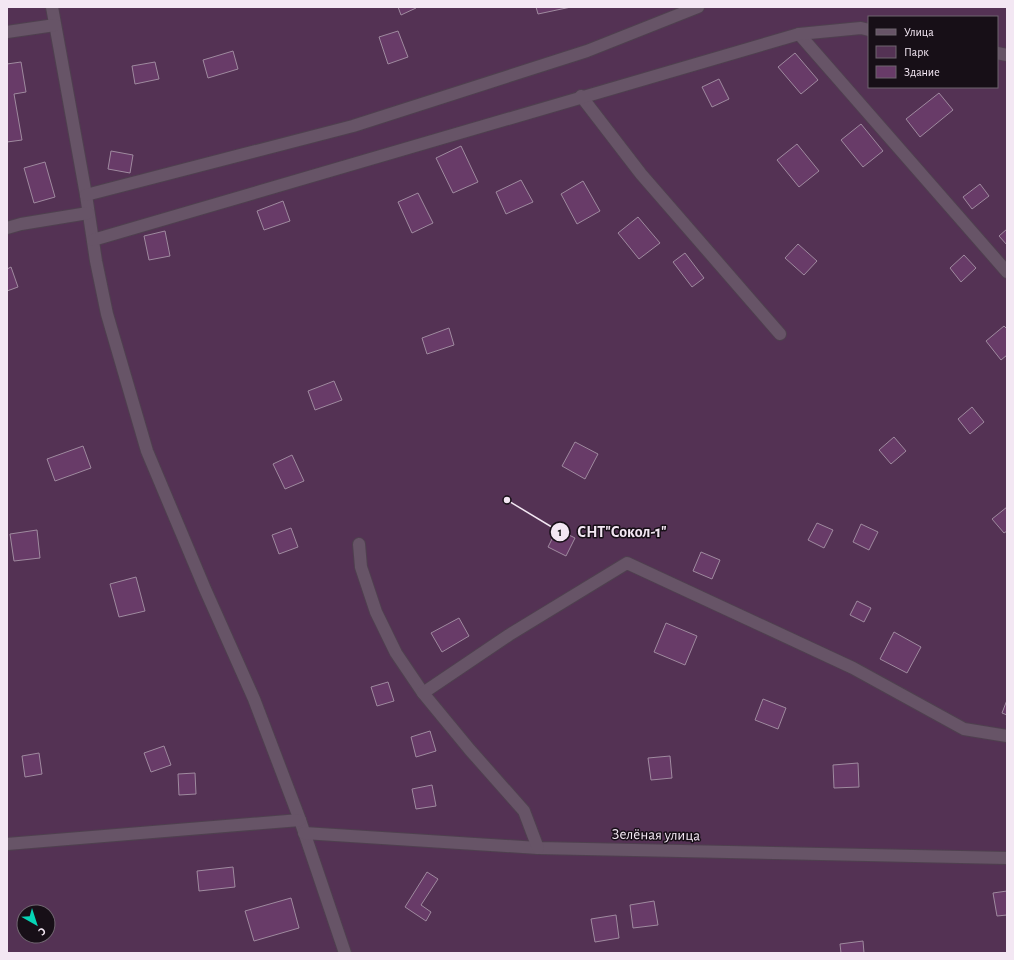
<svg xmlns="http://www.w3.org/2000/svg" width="1014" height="960" font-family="'Alegreya Sans',sans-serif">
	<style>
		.green { fill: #543254; fill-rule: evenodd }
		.building { fill: #683b68; stroke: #9f8a9f }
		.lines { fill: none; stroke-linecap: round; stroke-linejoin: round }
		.minor-casing { stroke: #4f404f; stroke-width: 14 }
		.minor { stroke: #675467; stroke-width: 12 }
		.labels { text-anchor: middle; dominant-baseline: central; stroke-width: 3; stroke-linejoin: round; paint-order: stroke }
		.street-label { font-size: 15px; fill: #f3e7f3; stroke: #170f17 }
		.leader { fill: none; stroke: #f3e7f3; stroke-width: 1.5 }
		.callout-dot { fill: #f3e7f3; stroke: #170f17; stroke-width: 1.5 }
		.mark-label { font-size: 12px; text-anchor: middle; font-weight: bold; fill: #111 }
		.callout-label { font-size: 16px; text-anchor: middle; font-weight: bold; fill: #f3e7f3; stroke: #170f17; stroke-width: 3; stroke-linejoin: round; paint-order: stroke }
	</style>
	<rect width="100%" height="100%" fill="#342334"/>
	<path class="green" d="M7,7h1000v946h-1000zM869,17h128v70h-128zM24,912h24v24h-24z"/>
	<g class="building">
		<polygon points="398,7 416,7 416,8 401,15"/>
		<polygon points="536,7 571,7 538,14"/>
		<polygon points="398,31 408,57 388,64 379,37"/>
		<polygon points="233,51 238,69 208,78 203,60"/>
		<polygon points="795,53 818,80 801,94 778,67"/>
		<polygon points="21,62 26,92 14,94 22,140 7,142 7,64"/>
		<polygon points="155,62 159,79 135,84 132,66"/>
		<polygon points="719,79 729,99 712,107 702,87"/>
		<polygon points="939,93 953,110 920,137 906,119"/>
		<polygon points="861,124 883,151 863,167 841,140"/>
		<polygon points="797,144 819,171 799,187 777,160"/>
		<polygon points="461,146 478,182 453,193 436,158"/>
		<polygon points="111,151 133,155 130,173 108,169"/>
		<polygon points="45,162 55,197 34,203 24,168"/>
		<polygon points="521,180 533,202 506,214 496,192"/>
		<polygon points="583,181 600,211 577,224 561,194"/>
		<polygon points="980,184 989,196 972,209 963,197"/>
		<polygon points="418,193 433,223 412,233 398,202"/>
		<polygon points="283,201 290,221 264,230 257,211"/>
		<polygon points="638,217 660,243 639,259 618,233"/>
		<polygon points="1007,229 1007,245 999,236"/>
		<polygon points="165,231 170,256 149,260 144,236"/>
		<polygon points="798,244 817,261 804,275 785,258"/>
		<polygon points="685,253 704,278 692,287 673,262"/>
		<polygon points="964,255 976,268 961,282 950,268"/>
		<polygon points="11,267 18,287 7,291 7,269"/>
		<polygon points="1004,326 1007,329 1007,355 1001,360 986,341"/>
		<polygon points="449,328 454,345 427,354 422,338"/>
		<polygon points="334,381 342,400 315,410 308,391"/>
		<polygon points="972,407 984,422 970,434 958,419"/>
		<polygon points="894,437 906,451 891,464 879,450"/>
		<polygon points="575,442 598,454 585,479 562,466"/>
		<polygon points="83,446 91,468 55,481 47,459"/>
		<polygon points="292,455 304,481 285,489 273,464"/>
		<polygon points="1007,507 1007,531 1004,533 992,519"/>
		<polygon points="817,523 833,530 824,548 808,540"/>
		<polygon points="861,524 878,532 869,550 853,542"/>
		<polygon points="291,528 298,547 279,554 272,535"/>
		<polygon points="557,529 575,538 566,556 548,547"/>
		<polygon points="37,530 40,558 14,561 10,534"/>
		<polygon points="701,552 720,560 712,579 693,571"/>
		<polygon points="136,577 145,611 119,617 110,584"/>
		<polygon points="857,601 871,608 864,622 850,615"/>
		<polygon points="459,618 469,636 442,652 431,633"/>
		<polygon points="666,623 697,636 685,665 654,652"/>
		<polygon points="894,632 921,647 907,673 880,659"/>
		<polygon points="388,682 394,701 377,706 371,687"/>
		<polygon points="763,699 786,708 778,729 755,720"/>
		<polygon points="1007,700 1007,715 1002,713"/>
		<polygon points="430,731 436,751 416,757 411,737"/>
		<polygon points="164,746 171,765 151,772 144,753"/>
		<polygon points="39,753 42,774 25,777 22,756"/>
		<polygon points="670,756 672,778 651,780 648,758"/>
		<polygon points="858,763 859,787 834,788 833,765"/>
		<polygon points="195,773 196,794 179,795 178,774"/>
		<polygon points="432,785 436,806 416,809 412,789"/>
		<polygon points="233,867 235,887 199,891 197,871"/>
		<polygon points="427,872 438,879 421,905 431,912 426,921 405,907"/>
		<polygon points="1007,891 1007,915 997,916 993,893"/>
		<polygon points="291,898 299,928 254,941 245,911"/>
		<polygon points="654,901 658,925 633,928 630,905"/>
		<polygon points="616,915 619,938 595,942 591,919"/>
		<polygon points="863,941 864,953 841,953 840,944"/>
	</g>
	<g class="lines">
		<g class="minor-casing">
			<g id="minor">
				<polyline points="52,7 86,195 96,261 107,314 147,451 205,589 254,699 300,820 345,953"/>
				<polyline points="7,32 55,25"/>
				<polyline points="799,34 1007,272"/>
				<polyline points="997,53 1007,55"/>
				<polyline points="581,96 641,174 780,334"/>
				<polyline points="86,195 353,126 587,51 698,7"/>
				<polyline points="7,228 21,224 88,213"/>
				<polyline points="93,240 799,34 861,28 869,30"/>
				<polyline points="359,544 361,567 376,612 396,653 423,693"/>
				<polyline points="304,833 538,848 1007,858"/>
				<polyline points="7,844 300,820"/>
				<polyline points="538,848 524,811 470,750 423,693 509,635 627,563 853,668 964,729 1007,736"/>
			</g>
		</g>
		<use href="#minor" class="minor"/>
	</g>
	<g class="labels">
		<g class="street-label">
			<text transform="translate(656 835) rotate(1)">Зелёная улица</text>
		</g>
	</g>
	<path class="leader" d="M507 500L560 532"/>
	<g class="callout-dot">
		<circle cx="507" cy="500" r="4"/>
		<circle cx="560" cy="532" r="10"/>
	</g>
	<g class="mark-label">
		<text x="560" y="536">1</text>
	</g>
	<g class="callout-label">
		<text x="622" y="537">СНТ"Сокол-1"</text>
	</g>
	<rect width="1014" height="960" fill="none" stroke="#f3e7f3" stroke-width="16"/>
	<rect x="868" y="16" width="130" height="72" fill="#170f17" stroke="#6f656f"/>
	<rect x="876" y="29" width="20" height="6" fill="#675467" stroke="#6f656f"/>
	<text x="904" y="36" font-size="12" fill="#f3e7f3">Улица</text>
	<rect x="876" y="46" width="20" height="12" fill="#543254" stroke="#6f656f"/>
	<text x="904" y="56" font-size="12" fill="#f3e7f3">Парк</text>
	<rect x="876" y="66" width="20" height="12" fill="#683b68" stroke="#6f656f"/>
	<text x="904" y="76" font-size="12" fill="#f3e7f3">Здание</text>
	<g transform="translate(36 924) rotate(141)"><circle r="19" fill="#170f17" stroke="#6f656f"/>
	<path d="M0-3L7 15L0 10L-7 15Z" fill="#06d5b6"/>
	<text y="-6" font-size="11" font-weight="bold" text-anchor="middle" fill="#f3e7f3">С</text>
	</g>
</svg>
